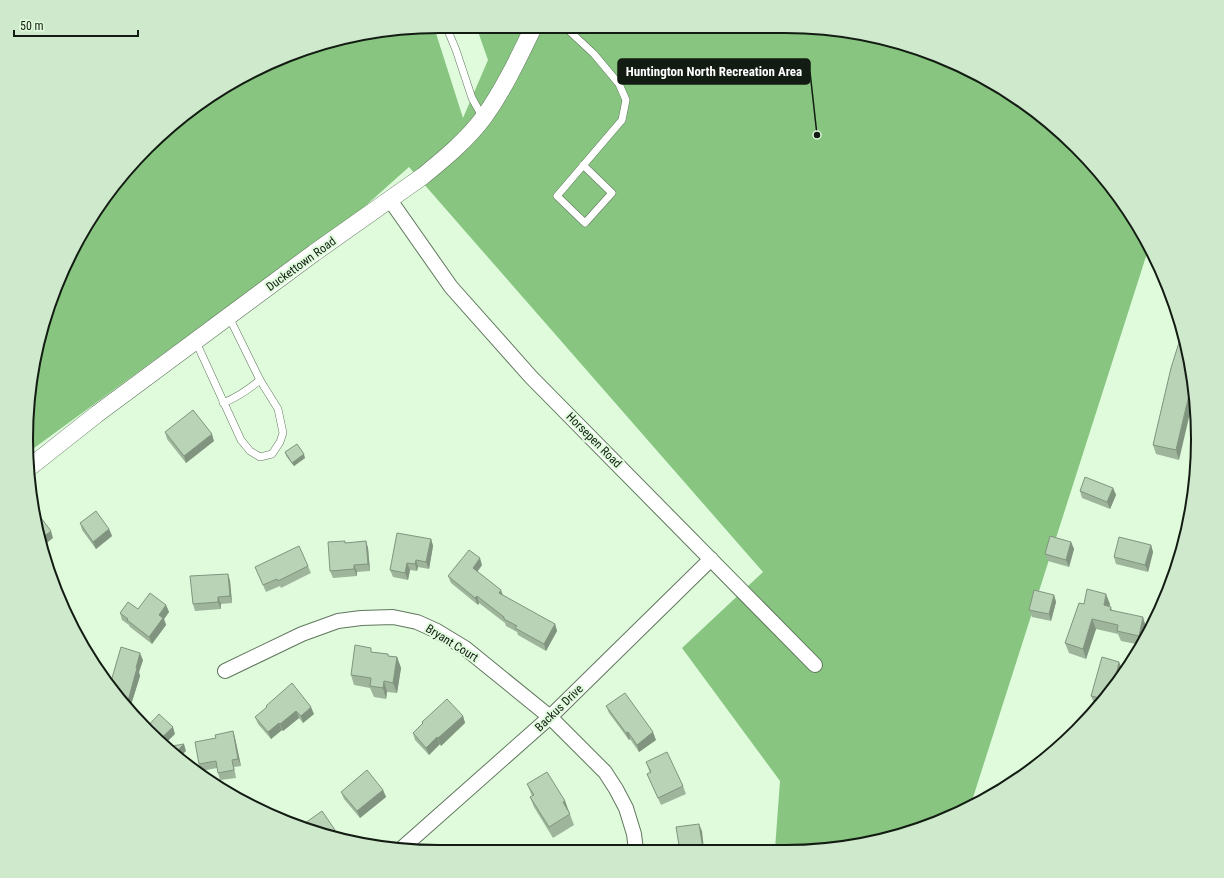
<svg xmlns="http://www.w3.org/2000/svg" width="1224" height="878" font-family="'Roboto Condensed',sans-serif">
	<style>
		.forest { fill: #87c580 }
		.lines { fill: none; stroke-linecap: round; stroke-linejoin: round }
		.service-casing { stroke: #60775d; stroke-width: 8 }
		.minor-casing { stroke: #60775d; stroke-width: 16 }
		.tertiary-casing { stroke: #60775d; stroke-width: 18 }
		.service { stroke: #fff; stroke-width: 7 }
		.minor { stroke: #fff; stroke-width: 14 }
		.tertiary { stroke: #fff; stroke-width: 17 }
		.wall { fill: #9eb59c }
		.shaded-wall { fill: #81947f }
		.building { fill: #b8d3b5; stroke: #81947f }
		.labels { text-anchor: middle; dominant-baseline: central; stroke-width: 4; stroke-linejoin: round; paint-order: stroke }
		.street-label { font-size: 12px; fill: #131c12; stroke: #dffbdc }
		.rim { fill: none; stroke: #131c12; stroke-width: 2 }
		.leader { fill: none; stroke: #131c12; stroke-width: 1.5 }
		.callout-dot { fill: #131c12; stroke: #dffbdc; stroke-width: 1.5 }
		.callout { fill: #131c12; stroke: #131c12; stroke-width: 1.5 }
		.callout-label { font-size: 13px; text-anchor: middle; font-weight: bold; fill: #fff }
	</style>
	<rect width="100%" height="100%" fill="#dffbdc"/>
	<polygon class="forest" points="476,26 785,26 866,34 943,57 992,81 1057,128 1096,167 1143,233 1149,247 970,807 943,820 839,848 775,849 780,781 682,648 763,572 409,167 363,208 30,451 30,385 39,337 44,327 44,322 68,257 129,167 210,95 281,58 332,40 434,27 463,118 488,60"/>
	<g class="lines">
		<g class="service-casing">
			<g id="service">
				<polyline points="446,26 456,50 472,98 483,118"/>
				<polyline points="564,26 594,54 619,84 626,100 622,120 557,196 585,223 612,193 583,165"/>
				<polyline points="196,342 241,440 250,451 260,457 272,454 280,442 283,433 278,409 260,380 229,317"/>
				<path d="M223,403c15,-6 25,-13 37,-23"/>
			</g>
		</g>
		<g class="minor-casing">
			<g id="minor">
				<polyline points="390,200 451,287 531,377 815,665"/>
				<polyline points="225,671 302,634 338,621 361,618 393,617 417,622 437,631 465,648 550,717 605,772 616,789 626,808 634,834 636,850"/>
				<polyline points="401,849 550,717 711,559"/>
			</g>
		</g>
		<g class="tertiary-casing">
			<path id="tertiary" d="M30,467l67,-53 217,-161 109,-77c22,-18 44,-36 61,-59 20,-28 35,-60 50,-91"/>
		</g>
		<use href="#service" class="service"/>
		<use href="#minor" class="minor"/>
		<use href="#tertiary" class="tertiary"/>
	</g>
	<g class="wall">
		<polygon points="1171,368 1179,460 1156,454 1153,445"/>
		<polygon points="165,432 214,441 186,463 167,439"/>
		<polygon points="285,452 305,458 294,466 286,456"/>
		<polygon points="1113,488 1116,495 1110,509 1082,498 1080,491"/>
		<polygon points="80,523 109,529 112,536 96,549 82,530"/>
		<polygon points="431,539 433,546 429,569 418,567 417,571 410,570 408,580 393,577 390,570"/>
		<polygon points="366,541 368,548 370,571 357,572 357,576 333,578 330,571 345,543"/>
		<polygon points="1071,542 1074,549 1069,567 1048,561 1045,554"/>
		<polygon points="1151,545 1153,552 1148,572 1116,564 1114,557"/>
		<polygon points="482,565 477,572 503,596 555,624 557,631 546,651 518,635 517,632 506,626 505,623 479,603 478,605 451,583 448,576"/>
		<polygon points="308,566 311,573 281,588 280,586 266,592 255,567"/>
		<polygon points="228,574 230,581 232,603 221,604 221,609 195,611 193,604"/>
		<polygon points="1054,595 1056,602 1051,621 1032,617 1029,610"/>
		<polygon points="1084,604 1110,604 1109,606 1111,607 1112,610 1146,627 1143,642 1141,645 1121,641 1118,634 1096,629 1086,659 1069,653 1065,643"/>
		<polygon points="166,605 169,612 164,619 166,625 152,644 130,627 129,625 122,620 120,613"/>
		<polygon points="373,652 388,654 388,656 397,657 401,668 397,693 387,692 386,699 374,697 370,688 354,685 351,675"/>
		<polygon points="143,660 139,672 140,676 130,708 125,706 110,685"/>
		<polygon points="1122,669 1120,677 1113,691 1100,704 1094,703 1091,696"/>
		<polygon points="266,706 314,714 303,723 299,718 283,731 282,730 271,739 258,724 255,717 266,708"/>
		<polygon points="606,706 656,740 639,752 630,739 629,740 609,713"/>
		<polygon points="463,716 465,723 441,746 440,744 429,755 415,740 413,733 423,724 422,722"/>
		<polygon points="233,731 235,738 241,766 234,767 236,778 220,780 218,773 217,768 201,771 199,764 216,738"/>
		<polygon points="646,762 683,786 686,794 661,805 647,774 650,773"/>
		<polygon points="527,784 565,801 574,825 553,838 534,807 530,797 532,796"/>
		<polygon points="383,790 386,797 360,818 344,799 341,792"/>
	</g>
	<g class="shaded-wall">
		<polygon points="1193,378 1195,392 1179,460 1176,450"/>
		<polygon points="212,434 214,441 186,463 184,456"/>
		<polygon points="304,454 305,458 294,466 292,463"/>
		<polygon points="1113,488 1116,495 1110,509 1107,502"/>
		<polygon points="109,529 112,536 96,549 93,542"/>
		<polygon points="51,531 53,538 44,545 42,538"/>
		<polygon points="431,539 433,546 429,569 426,562"/>
		<polygon points="366,541 368,548 370,571 368,564"/>
		<polygon points="1071,542 1074,549 1069,567 1066,560"/>
		<polygon points="1151,545 1153,552 1148,572 1145,565"/>
		<polygon points="480,558 482,565 475,575 473,568"/>
		<polygon points="416,560 418,567 417,571 415,564"/>
		<polygon points="407,563 410,570 408,580 405,573"/>
		<polygon points="354,565 357,572 357,576 354,569"/>
		<polygon points="228,574 230,581 232,603 230,596"/>
		<polygon points="501,590 504,598 499,593"/>
		<polygon points="1106,594 1110,604 1108,615 1104,605"/>
		<polygon points="1054,595 1056,602 1051,621 1049,614"/>
		<polygon points="477,596 479,603 478,605 475,598"/>
		<polygon points="218,597 221,604 221,609 218,602"/>
		<polygon points="166,605 169,612 164,619 166,625 152,644 149,637 159,615"/>
		<polygon points="1143,617 1146,627 1143,642 1142,644 1139,636"/>
		<polygon points="1092,619 1096,629 1086,659 1083,649"/>
		<polygon points="555,624 557,631 546,651 544,644"/>
		<polygon points="140,653 143,660 139,672 140,676 130,708 128,701 136,668"/>
		<polygon points="397,657 401,668 397,693 393,683"/>
		<polygon points="1119,662 1122,669 1119,680 1116,676"/>
		<polygon points="384,681 387,692 386,699 383,688"/>
		<polygon points="311,707 314,714 303,723 301,716"/>
		<polygon points="296,711 299,718 283,731 280,724"/>
		<polygon points="463,716 465,723 441,746 438,738"/>
		<polygon points="279,723 282,730 271,739 268,732"/>
		<polygon points="173,727 175,734 164,745 159,740"/>
		<polygon points="233,731 235,738 241,766 238,759"/>
		<polygon points="628,732 630,739 629,740 626,733"/>
		<polygon points="653,732 656,740 639,752 637,745"/>
		<polygon points="437,737 440,744 429,755 426,748"/>
		<polygon points="184,744 186,751 179,758 174,754"/>
		<polygon points="383,790 386,797 360,818 357,811"/>
		<polygon points="565,801 569,812 563,802"/>
		<polygon points="699,824 702,831 704,849 703,849"/>
		<polygon points="335,830 338,837 336,839 327,836"/>
	</g>
	<g class="building">
		<polygon points="1182,333 1193,378 1176,450 1153,445 1171,368"/>
		<polygon points="193,410 212,434 184,456 165,432"/>
		<polygon points="297,444 304,454 292,463 285,452"/>
		<polygon points="1085,477 1113,488 1107,502 1080,491"/>
		<polygon points="96,511 109,529 93,542 80,523"/>
		<polygon points="38,514 51,531 42,538 36,516"/>
		<polygon points="397,533 431,539 426,562 416,560 415,564 407,563 405,573 390,570"/>
		<polygon points="1050,536 1071,542 1066,560 1045,554"/>
		<polygon points="1119,537 1151,545 1145,565 1114,557"/>
		<polygon points="345,541 345,543 366,541 368,564 354,565 354,569 330,571 328,542"/>
		<polygon points="299,546 308,566 278,581 277,579 263,585 255,567"/>
		<polygon points="469,550 480,558 473,568 501,590 499,593 555,624 544,644 515,628 517,626 504,619 504,617 477,596 475,598 448,576"/>
		<polygon points="228,574 230,596 218,597 218,602 193,604 190,576"/>
		<polygon points="1087,589 1106,594 1104,605 1111,607 1110,610 1143,617 1139,636 1117,631 1118,625 1092,619 1083,649 1065,643 1079,603 1084,604"/>
		<polygon points="1034,590 1054,595 1049,614 1029,610"/>
		<polygon points="150,593 166,605 159,615 163,618 149,637 127,620 128,619 120,613 128,602 138,609"/>
		<polygon points="355,645 371,648 371,652 388,654 388,656 397,657 393,683 384,681 383,688 370,686 371,678 351,675"/>
		<polygon points="121,647 140,653 136,668 137,668 128,701 119,698 110,685"/>
		<polygon points="1102,657 1119,662 1116,676 1121,677 1113,691 1104,699 1091,696"/>
		<polygon points="292,683 311,707 301,716 296,711 280,724 279,723 268,732 255,717 267,707 266,706"/>
		<polygon points="625,693 653,732 637,745 628,732 626,733 606,706"/>
		<polygon points="447,699 463,716 438,738 437,737 426,748 413,733 423,723 422,722"/>
		<polygon points="159,714 173,727 159,740 146,728"/>
		<polygon points="233,731 238,759 232,760 234,770 218,773 216,761 199,764 195,742 216,738 215,735"/>
		<polygon points="184,744 174,754 166,747"/>
		<polygon points="667,752 683,786 658,798 647,774 651,772 646,762"/>
		<polygon points="367,770 383,790 357,811 341,792"/>
		<polygon points="547,772 565,801 563,802 570,814 549,827 530,797 534,795 527,784"/>
		<polygon points="322,811 335,830 327,836 301,826"/>
		<polygon points="699,824 703,849 676,849 676,846 679,845 676,827"/>
	</g>
	<g class="labels">
		<g class="street-label">
			<text transform="translate(301 264) rotate(-36)">Duckettown Road</text>
			<text transform="translate(594 440) rotate(45)">Horsepen Road</text>
			<text transform="translate(452 643) rotate(32)">Bryant Court</text>
			<text transform="translate(559 708) rotate(-44)">Backus Drive</text>
		</g>
	</g>
	<path d="M0 0H1224V878H0ZM439 33H785A406 406 0 0 1 1191 439V439A406 406 0 0 1 785 845H439A406 406 0 0 1 33 439V439A406 406 0 0 1 439 33Z" fill="#cfe9cc" fill-rule="evenodd"/>
	<path class="rim" d="M439 33H785A406 406 0 0 1 1191 439V439A406 406 0 0 1 785 845H439A406 406 0 0 1 33 439V439A406 406 0 0 1 439 33Z"/>
	<path class="leader" d="M817 135L810 72"/>
	<circle class="callout-dot" cx="817" cy="135" r="4"/>
	<rect class="callout" x="618" y="59" width="192" height="25" rx="4"/>
	<g class="callout-label">
		<text x="714" y="76">Huntington North Recreation Area</text>
	</g>
	<path d="M14 30v6h124v-6" fill="none" stroke="#131c12" stroke-width="2"/>
	<text x="20" y="30" font-size="12" fill="#131c12" stroke="#dffbdc" stroke-width="3" paint-order="stroke">50 m</text>
</svg>
